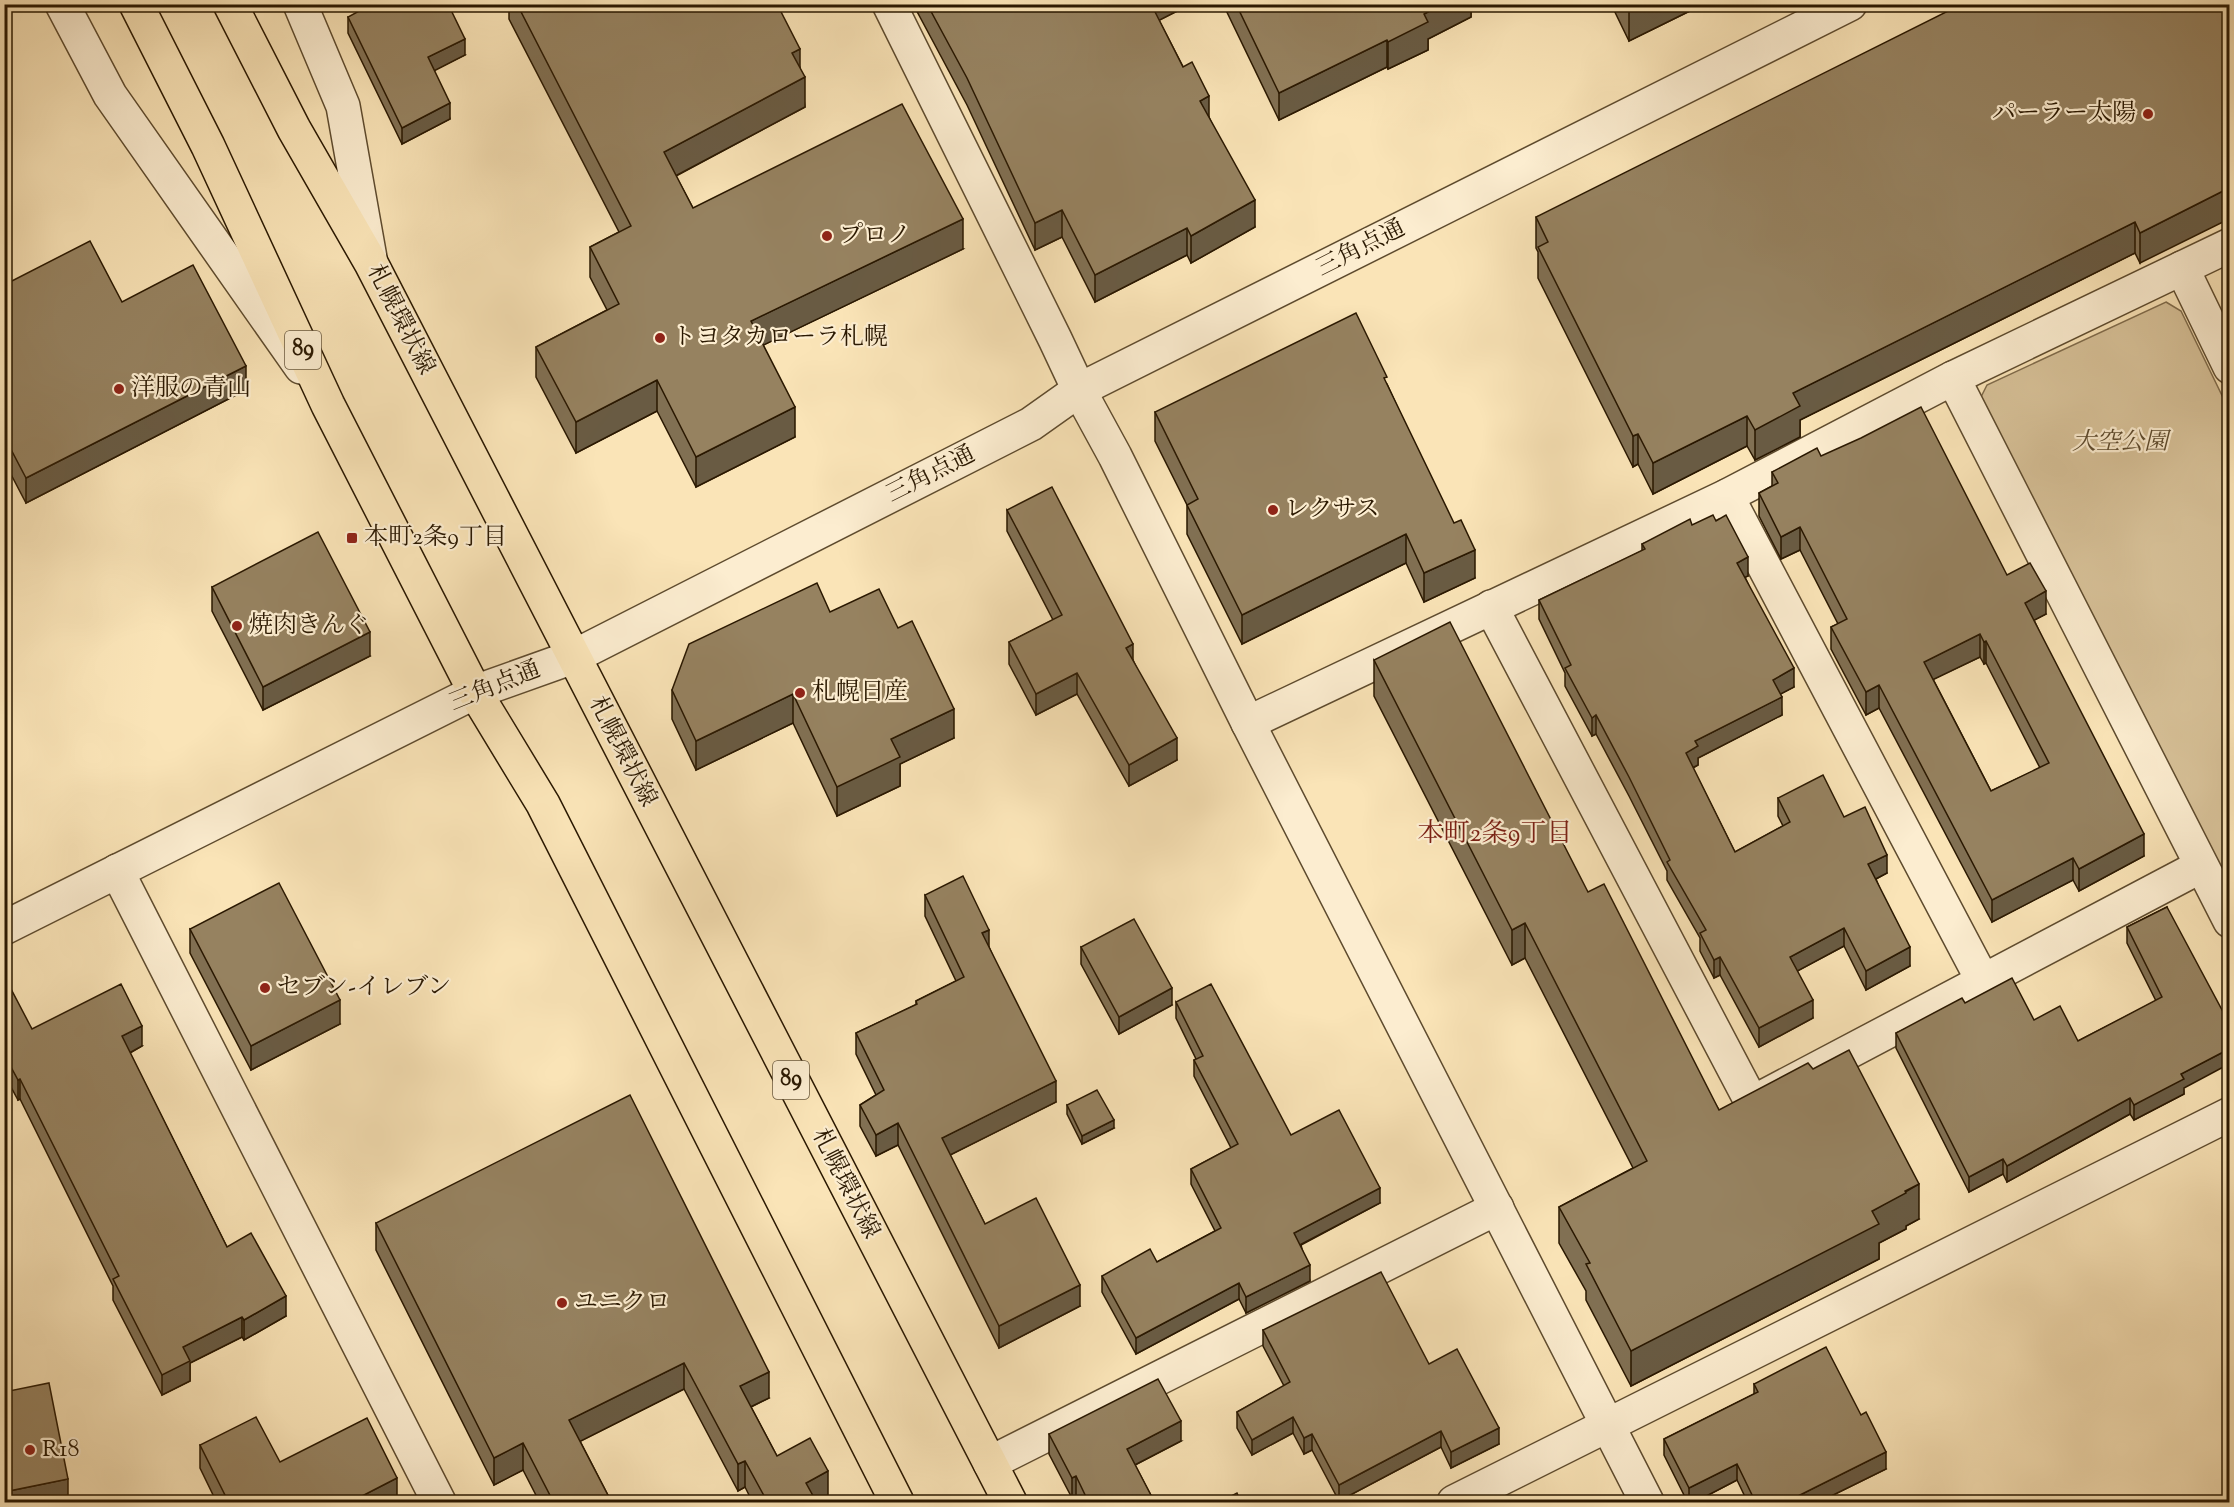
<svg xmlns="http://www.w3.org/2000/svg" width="2234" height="1507" font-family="'Sorts Mill Goudy','Noto Serif JP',serif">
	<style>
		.park { fill: #d7c198; stroke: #806c4c; stroke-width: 1.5 }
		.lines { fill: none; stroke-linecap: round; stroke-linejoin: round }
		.minor-casing { stroke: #5e4b2e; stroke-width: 36 }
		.major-casing { stroke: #2a1801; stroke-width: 36 }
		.minor { stroke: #fcedd0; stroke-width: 33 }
		.major { stroke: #fae4b7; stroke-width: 33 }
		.wall { fill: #817053; stroke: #2a1801; stroke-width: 1.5; fill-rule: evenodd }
		.shaded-wall { fill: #695b43; stroke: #2a1801; stroke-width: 1.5 }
		.building { fill: #968260; stroke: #2a1801; stroke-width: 1.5; fill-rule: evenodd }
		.poi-dot { fill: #8f2418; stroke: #fcedd0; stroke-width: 2 }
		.labels { text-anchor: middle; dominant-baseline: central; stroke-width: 4.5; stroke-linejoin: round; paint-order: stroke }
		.shield { fill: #fcedd0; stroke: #69583f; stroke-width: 1.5 }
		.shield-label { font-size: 22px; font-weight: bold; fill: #2a1801 }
		.poi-label { font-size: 24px; fill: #2a1801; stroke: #fcedd0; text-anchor: start }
		.street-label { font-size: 24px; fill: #2a1801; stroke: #fcedd0 }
		.park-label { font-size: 24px; font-style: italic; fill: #5e4b2e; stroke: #fcedd0 }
		.neighbourhood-label { font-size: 26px; fill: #7a1f14; stroke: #fcedd0 }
	</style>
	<rect width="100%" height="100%" fill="#fae4b7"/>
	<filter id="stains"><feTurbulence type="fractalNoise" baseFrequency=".00333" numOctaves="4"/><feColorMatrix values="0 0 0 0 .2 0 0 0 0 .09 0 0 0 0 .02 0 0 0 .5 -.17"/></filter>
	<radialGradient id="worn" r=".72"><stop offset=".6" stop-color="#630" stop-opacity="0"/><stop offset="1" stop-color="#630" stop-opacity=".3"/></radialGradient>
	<polygon class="park" points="2166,302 2181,311 2229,410 2229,888 1977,405 1987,385"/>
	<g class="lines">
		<g class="minor-casing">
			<g id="minor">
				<polyline points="62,4 110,95 301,367"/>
				<polyline points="300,4 343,106 370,258"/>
				<polyline points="889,4 1055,339 1079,390 1115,456 1248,723 1647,1502"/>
				<polyline points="2182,268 2230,367"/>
				<polyline points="1953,378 2230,921"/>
				<polyline points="1727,496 1983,981"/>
				<polyline points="1491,607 1752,1103 2201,866"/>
				<polyline points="1248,723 1727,496 1953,378 2230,245"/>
				<polyline points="117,871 439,1502"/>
				<polyline points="4,928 475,692 573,657 1031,424 1079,390 1850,4"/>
				<polyline points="990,1463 1497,1208"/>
				<polyline points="1454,1502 2230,1114"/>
			</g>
		</g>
		<g class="major-casing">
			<g id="major">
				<polyline points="136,4 208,146 328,405 475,692 543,804 897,1502"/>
				<polyline points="230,4 294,129 371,263 1010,1502"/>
			</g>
		</g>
		<use href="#minor" class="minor"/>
		<use href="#major" class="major"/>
	</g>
	<g class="wall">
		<polygon points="509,4 777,4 800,68 805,107 676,176 693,208 963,249 763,345 795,437 696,487 657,411 576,453 536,377 536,347 607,310 590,277 590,247 619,232 509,19"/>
		<polygon points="913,4 1191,4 1159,20 1209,117 1255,227 1191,263 1187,255 1095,302 1062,237 1035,250 967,105"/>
		<polygon points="1223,4 1471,4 1471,17 1428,39 1428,50 1388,69 1387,67 1279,120"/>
		<polygon points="1611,4 1704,4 1629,41"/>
		<polygon points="2229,4 2140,263 2135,253 1800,420 1800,437 1755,460 1747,446 1653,494 1638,464 1633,467 1538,278 1538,252 1536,248 1536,217"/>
		<polygon points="348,17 465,55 434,70 450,119 402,144 348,33"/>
		<polygon points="4,285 122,302 246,390 26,503 4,461"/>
		<polygon points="1387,384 1475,578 1424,602 1406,563 1242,644 1187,534 1187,505 1155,441 1155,412"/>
		<path d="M1821,456l186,119 39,39 -12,6 110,236 -65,35 -6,-11 -81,42 -113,-214 -13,7 -35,-66v-22l7,-3 -38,-74 -19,9 -22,-43v-23l13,-7v-14zM1980,657l4,7 2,-1 54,105 -49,23 -58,-112z"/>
		<polygon points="1007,510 1133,660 1177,760 1129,786 1077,694 1036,715 1009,664 1009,642 1053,620 1007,531"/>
		<polygon points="1692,525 1748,576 1745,577 1794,687 1780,694 1782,715 1698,758 1698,765 1693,768 1735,852 1783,826 1778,816 1778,798 1844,817 1887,873 1876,879 1910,966 1866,990 1844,946 1797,971 1813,1018 1759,1047 1720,975 1714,978 1700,951 1700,938 1667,880 1667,871 1629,796 1596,734 1592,736 1565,686 1565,673 1539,619 1539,600 1642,551 1642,544"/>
		<polygon points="212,587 370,656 263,710 212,611"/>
		<polygon points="830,612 898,628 954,738 900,764 900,786 837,816 793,723 696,770 672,719 672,690"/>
		<polygon points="1374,660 1588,892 1719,1110 1919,1219 1906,1226 1906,1229 1879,1243 1879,1259 1631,1386 1586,1300 1586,1291 1559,1243 1559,1207 1633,1168 1525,958 1512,965 1374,696"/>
		<polygon points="925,895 989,947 1056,1102 950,1155 985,1224 1080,1306 999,1348 898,1145 876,1156 860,1126 860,1105 876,1095 856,1054 856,1033 916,1005 916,1001 956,981 925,916"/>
		<polygon points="2167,907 2184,1094 2134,1120 2130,1114 2007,1182 2003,1174 1969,1192 1896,1048 1896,1033 1965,1003 2034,1020 2078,1041 2156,1001 2127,943 2127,927"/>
		<polygon points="190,929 340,1024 251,1070 190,953"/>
		<polygon points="1081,947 1172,1005 1119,1034 1081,964"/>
		<polygon points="4,992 32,1029 142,1046 130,1053 227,1247 286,1316 244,1340 242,1337 190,1363 190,1381 162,1395 113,1300 113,1286 20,1099 18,1100 4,1074"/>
		<polygon points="1176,1002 1291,1135 1380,1203 1301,1245 1310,1281 1246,1313 1239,1299 1136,1354 1102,1292 1102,1276 1157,1262 1215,1231 1191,1184 1191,1169 1231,1148 1194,1076 1194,1060 1196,1059 1176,1018"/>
		<polygon points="1067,1105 1114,1128 1082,1144 1067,1114"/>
		<polygon points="376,1223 769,1398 751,1407 777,1456 828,1497 819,1503 753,1503 745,1487 738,1491 684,1389 580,1441 612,1503 540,1503 523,1470 494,1485 376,1250"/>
		<polygon points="1263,1330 1429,1364 1499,1444 1451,1468 1441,1447 1339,1501 1312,1450 1304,1454 1293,1433 1252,1455 1237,1428 1237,1412 1284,1386 1263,1346"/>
		<polygon points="1754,1384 1886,1469 1817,1503 1748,1503 1737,1480 1693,1503 1688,1503 1664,1455 1664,1439 1754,1394"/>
		<polygon points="1049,1434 1181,1441 1135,1465 1155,1503 1079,1503 1076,1496 1072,1498 1049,1454"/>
		<polygon points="200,1445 280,1462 397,1501 394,1503 217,1503 200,1468"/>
	</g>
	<g class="shaded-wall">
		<polygon points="1148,4 1191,4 1148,26"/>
		<polygon points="1443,4 1471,4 1471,17 1428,39 1428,50 1388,69 1388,42 1424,14"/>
		<polygon points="1629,4 1704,4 1629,41"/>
		<polygon points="465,39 465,55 428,74 428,57"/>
		<polygon points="1387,40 1387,67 1279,120 1279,93"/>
		<polygon points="800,49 800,79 792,53"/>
		<polygon points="805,77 805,107 664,182 664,152"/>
		<polygon points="1209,96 1209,123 1200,101"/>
		<polygon points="450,103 450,119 402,144 402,128"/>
		<polygon points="2229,188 2229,219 2140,263 2140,233"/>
		<polygon points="1255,200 1255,227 1191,263 1191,236"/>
		<polygon points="1062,210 1062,237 1035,250 1035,223"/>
		<polygon points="963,219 963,249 751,351 751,321"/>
		<polygon points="2135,222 2135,253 1800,420 1800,437 1755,460 1755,430 1793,393"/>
		<polygon points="1187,228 1187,255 1095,302 1095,275"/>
		<polygon points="246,366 246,390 26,503 26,478"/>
		<polygon points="657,380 657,411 576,453 576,422"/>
		<polygon points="795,407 795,437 696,487 696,457"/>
		<polygon points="1747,416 1747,446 1653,494 1653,463"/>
		<polygon points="1638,434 1638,464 1633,467 1633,436"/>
		<polygon points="1800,527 1800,550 1781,559 1781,537"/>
		<polygon points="1406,534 1406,563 1242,644 1242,615"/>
		<polygon points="1475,550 1475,578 1424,602 1424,573"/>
		<polygon points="1748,557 1748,576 1737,581 1737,563"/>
		<polygon points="2046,591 2046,614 2025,625 2025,603"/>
		<polygon points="370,632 370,656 263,710 263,687"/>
		<polygon points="1980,634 1980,657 1924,684 1924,662"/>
		<polygon points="1986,641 1986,663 1984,664 1984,642"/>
		<polygon points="1133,644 1133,666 1126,648"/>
		<polygon points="1794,668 1794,687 1773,698 1773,680"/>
		<polygon points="1077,673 1077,694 1036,715 1036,694"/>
		<polygon points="1879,685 1879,708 1866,715 1866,692"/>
		<polygon points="793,694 793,723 696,770 696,741"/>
		<polygon points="1782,697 1782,715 1698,758 1698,765 1686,771 1686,753 1695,741"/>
		<polygon points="954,709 954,738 900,764 900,786 837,816 837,787 891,739"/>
		<polygon points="1596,715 1596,734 1592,736 1592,718"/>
		<polygon points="1177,738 1177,760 1129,786 1129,765"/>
		<polygon points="2144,834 2144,856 2079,891 2079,869"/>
		<polygon points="1887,855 1887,873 1868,883 1868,864"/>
		<polygon points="2073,858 2073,880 1992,922 1992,900"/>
		<polygon points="1525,923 1525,958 1512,965 1512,930"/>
		<polygon points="1844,928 1844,946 1790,975 1790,957"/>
		<polygon points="989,930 989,952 982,933"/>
		<polygon points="1910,947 1910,966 1866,990 1866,971"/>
		<polygon points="1720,957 1720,975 1714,978 1714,960"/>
		<polygon points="1172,988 1172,1005 1119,1034 1119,1017"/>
		<polygon points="340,1000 340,1024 251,1070 251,1046"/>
		<polygon points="1813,1000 1813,1018 1759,1047 1759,1028"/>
		<polygon points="142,1026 142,1046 122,1057 122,1036"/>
		<polygon points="2229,1049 2229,1064 2184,1088 2184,1094 2134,1120 2134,1105 2181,1074"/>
		<polygon points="20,1079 20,1099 18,1100 18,1080"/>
		<polygon points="1056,1081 1056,1102 942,1159 942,1138"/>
		<polygon points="2130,1098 2130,1114 2007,1182 2007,1166"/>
		<polygon points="1114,1120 1114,1128 1082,1144 1082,1136"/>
		<polygon points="898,1123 898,1145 876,1156 876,1135"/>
		<polygon points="2003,1159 2003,1174 1969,1192 1969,1177"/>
		<polygon points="1919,1184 1919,1219 1906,1226 1906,1229 1879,1243 1879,1259 1631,1386 1631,1351"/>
		<polygon points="1380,1188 1380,1203 1294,1248 1294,1233"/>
		<polygon points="1310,1265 1310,1281 1246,1313 1246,1297"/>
		<polygon points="1239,1283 1239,1299 1136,1354 1136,1338"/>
		<polygon points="1080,1285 1080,1306 999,1348 999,1326"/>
		<polygon points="286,1296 286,1316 244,1340 244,1320"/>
		<polygon points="242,1317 242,1337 190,1363 190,1381 162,1395 162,1375 183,1347"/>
		<polygon points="684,1363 684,1389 569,1447 569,1420"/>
		<polygon points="769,1372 769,1398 740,1412 740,1386"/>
		<polygon points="1293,1417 1293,1433 1252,1455 1252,1440"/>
		<polygon points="1181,1421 1181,1441 1127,1469 1127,1449"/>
		<polygon points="1499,1428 1499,1444 1451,1468 1451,1452"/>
		<polygon points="1441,1431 1441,1447 1339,1501 1339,1485"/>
		<polygon points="1312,1434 1312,1450 1304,1454 1304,1438"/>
		<polygon points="523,1443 523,1470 494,1485 494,1458"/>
		<polygon points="1886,1452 1886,1469 1817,1503 1784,1503"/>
		<polygon points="745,1461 745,1487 738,1491 738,1464"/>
		<polygon points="1737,1464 1737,1480 1693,1503 1689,1503 1689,1488"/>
		<polygon points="828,1471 828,1497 819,1503 806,1503 806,1483"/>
		<polygon points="1076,1476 1076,1496 1072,1498 1072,1478"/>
		<polygon points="397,1478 397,1501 394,1503 356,1503 356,1499"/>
		<polygon points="68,1479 68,1503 4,1503 4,1492"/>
	</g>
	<g class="building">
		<polygon points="372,4 448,4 465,39 428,57 450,103 402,128 348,17"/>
		<polygon points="517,4 777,4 800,49 792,53 805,77 664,152 693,208 902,104 963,219 751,321 795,407 696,457 657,380 576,422 536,347 619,304 590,247 631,226"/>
		<polygon points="927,4 1151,4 1183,67 1192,62 1209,96 1200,101 1255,200 1191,236 1187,228 1095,275 1062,210 1035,223 967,78"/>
		<polygon points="1236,4 1443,4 1424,14 1428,22 1388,42 1387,40 1279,93"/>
		<polygon points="1962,4 2229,4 2229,188 2140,233 2135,222 1793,393 1800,406 1755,430 1747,416 1653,463 1638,434 1633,436 1538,247 1548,242 1536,217"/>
		<polygon points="90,241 122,302 193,265 246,366 26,478 4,436 4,285"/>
		<polygon points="1356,313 1387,377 1384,378 1454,523 1461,520 1475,550 1424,573 1406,534 1242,615 1187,505 1198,499 1155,412"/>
		<path d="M1921,407l86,168 23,-12 16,28 -21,12 119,231 -65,35 -6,-11 -81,42 -113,-215 -13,7 -35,-65 16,-8 -47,-92 -19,10 -22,-44 19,-10 -6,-11 45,-24 4,8 40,-18zM1980,634l4,8 2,-1 63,122 -58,28 -67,-129z"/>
		<polygon points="1052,487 1133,644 1126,648 1177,738 1129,765 1077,673 1036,694 1009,642 1062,615 1007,510"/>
		<polygon points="1713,515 1716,521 1726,515 1748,557 1737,563 1794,668 1773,680 1782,697 1695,741 1698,746 1686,753 1735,852 1790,822 1778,798 1823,775 1844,817 1865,807 1887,855 1868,864 1910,947 1866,971 1844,928 1790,957 1813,1000 1759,1028 1720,957 1714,960 1700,933 1706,930 1667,862 1670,860 1629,777 1596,715 1592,718 1565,668 1571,665 1539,600 1645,549 1642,544 1690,519 1692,525"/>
		<polygon points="318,532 370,632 263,687 212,587"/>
		<polygon points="817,583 830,612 879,589 898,628 912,621 954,709 891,739 900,757 837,787 793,694 696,741 672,690 689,644"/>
		<polygon points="1450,622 1588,892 1604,884 1719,1110 1808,1063 1813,1069 1849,1050 1919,1184 1905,1191 1906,1193 1872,1211 1879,1224 1631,1351 1586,1264 1590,1263 1559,1207 1647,1161 1525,923 1512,930 1374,660"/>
		<polygon points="963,876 989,930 982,933 1056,1081 942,1138 985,1224 1036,1198 1080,1285 999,1326 898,1123 876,1135 860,1105 884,1090 856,1033 917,1004 916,1001 964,977 925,895"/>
		<polygon points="279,883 340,1000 251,1046 190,929"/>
		<polygon points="2167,907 2229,1023 2229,1049 2181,1074 2184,1079 2134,1105 2130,1098 2007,1166 2003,1159 1969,1177 1896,1033 1962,998 1965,1003 2012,978 2034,1020 2060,1006 2078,1041 2162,997 2127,927"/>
		<polygon points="1134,919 1172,988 1119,1017 1081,947"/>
		<polygon points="121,984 142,1026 122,1036 227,1247 251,1233 286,1296 244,1320 242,1317 183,1347 190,1361 162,1375 113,1279 119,1276 20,1079 18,1080 4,1054 4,992 11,989 32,1029"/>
		<polygon points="1211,984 1291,1135 1339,1110 1380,1188 1294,1233 1310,1265 1246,1297 1239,1283 1136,1338 1102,1276 1150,1249 1157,1262 1221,1228 1191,1169 1238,1144 1194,1060 1203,1056 1176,1002"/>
		<polygon points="1097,1090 1114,1120 1082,1136 1067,1105"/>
		<polygon points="630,1095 769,1372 740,1386 777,1456 810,1438 828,1471 806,1483 817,1503 768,1503 745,1461 738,1464 684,1363 569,1420 612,1503 554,1503 523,1443 494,1458 376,1223"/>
		<polygon points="1381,1272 1429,1364 1457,1349 1499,1428 1451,1452 1441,1431 1339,1485 1312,1434 1304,1438 1293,1417 1252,1440 1237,1412 1290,1382 1263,1330"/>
		<polygon points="1826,1347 1861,1415 1866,1412 1886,1452 1784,1503 1756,1503 1737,1464 1689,1488 1664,1439 1758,1392 1754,1384"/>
		<polygon points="1158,1379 1181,1421 1127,1449 1155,1503 1089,1503 1076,1476 1072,1478 1049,1434"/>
		<polygon points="49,1383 68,1479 4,1492 4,1392"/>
		<polygon points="256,1417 280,1462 367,1418 397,1478 356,1499 358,1503 229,1503 200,1445"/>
		<polygon points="1237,1493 1241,1503 1218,1503"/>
	</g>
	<g class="poi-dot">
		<circle cx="2148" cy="114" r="6"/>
		<circle cx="827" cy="236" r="6"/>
		<circle cx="660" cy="338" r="6"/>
		<circle cx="119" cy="389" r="6"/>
		<circle cx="1273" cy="510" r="6"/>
		<rect x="346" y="532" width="12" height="12" rx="3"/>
		<circle cx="237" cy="626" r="6"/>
		<circle cx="800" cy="693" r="6"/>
		<circle cx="265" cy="988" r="6"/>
		<circle cx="562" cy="1303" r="6"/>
		<circle cx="30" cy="1450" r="6"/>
	</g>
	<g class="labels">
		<g class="shield">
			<rect x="285" y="331" width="36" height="38" rx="4.5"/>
			<rect x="773" y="1061" width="36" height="38" rx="4.5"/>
		</g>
		<g class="shield-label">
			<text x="303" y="350">89</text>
			<text x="791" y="1080">89</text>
		</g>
		<g class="poi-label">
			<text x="2136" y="114" text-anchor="end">パーラー太陽</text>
			<text x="839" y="236">プロノ</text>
			<text x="672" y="338">トヨタカローラ札幌</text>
			<text x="131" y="389">洋服の青山</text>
			<text x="1285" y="510">レクサス</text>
			<text x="364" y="538">本町2条9丁目</text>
			<text x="249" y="626">焼肉きんぐ</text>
			<text x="812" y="693">札幌日産</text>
			<text x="277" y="988">セブン-イレブン</text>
			<text x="574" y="1303">ユニクロ</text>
			<text x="42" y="1450">R18</text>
		</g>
		<g class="street-label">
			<text transform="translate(1361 249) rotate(-27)">三角点通</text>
			<text transform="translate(400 320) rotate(63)">札幌環状線</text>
			<text transform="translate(931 475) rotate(-27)">三角点通</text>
			<text transform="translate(495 687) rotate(-22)">三角点通</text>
			<text transform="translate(622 752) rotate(63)">札幌環状線</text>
			<text transform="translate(845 1184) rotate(63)">札幌環状線</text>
		</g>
		<g class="park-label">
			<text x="2120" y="443">大空公園</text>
		</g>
		<g class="neighbourhood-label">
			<text x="1495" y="834">本町2条9丁目</text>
		</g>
	</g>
	<rect width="2234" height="1507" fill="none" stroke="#fae4b7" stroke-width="24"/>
	<rect x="6" y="6" width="2222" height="1495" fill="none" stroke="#2a1801" stroke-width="3"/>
	<rect x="12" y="12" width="2210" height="1483" fill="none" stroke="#2a1801" stroke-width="1.5"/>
	<rect width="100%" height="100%" filter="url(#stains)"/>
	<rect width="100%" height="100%" fill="url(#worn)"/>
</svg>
